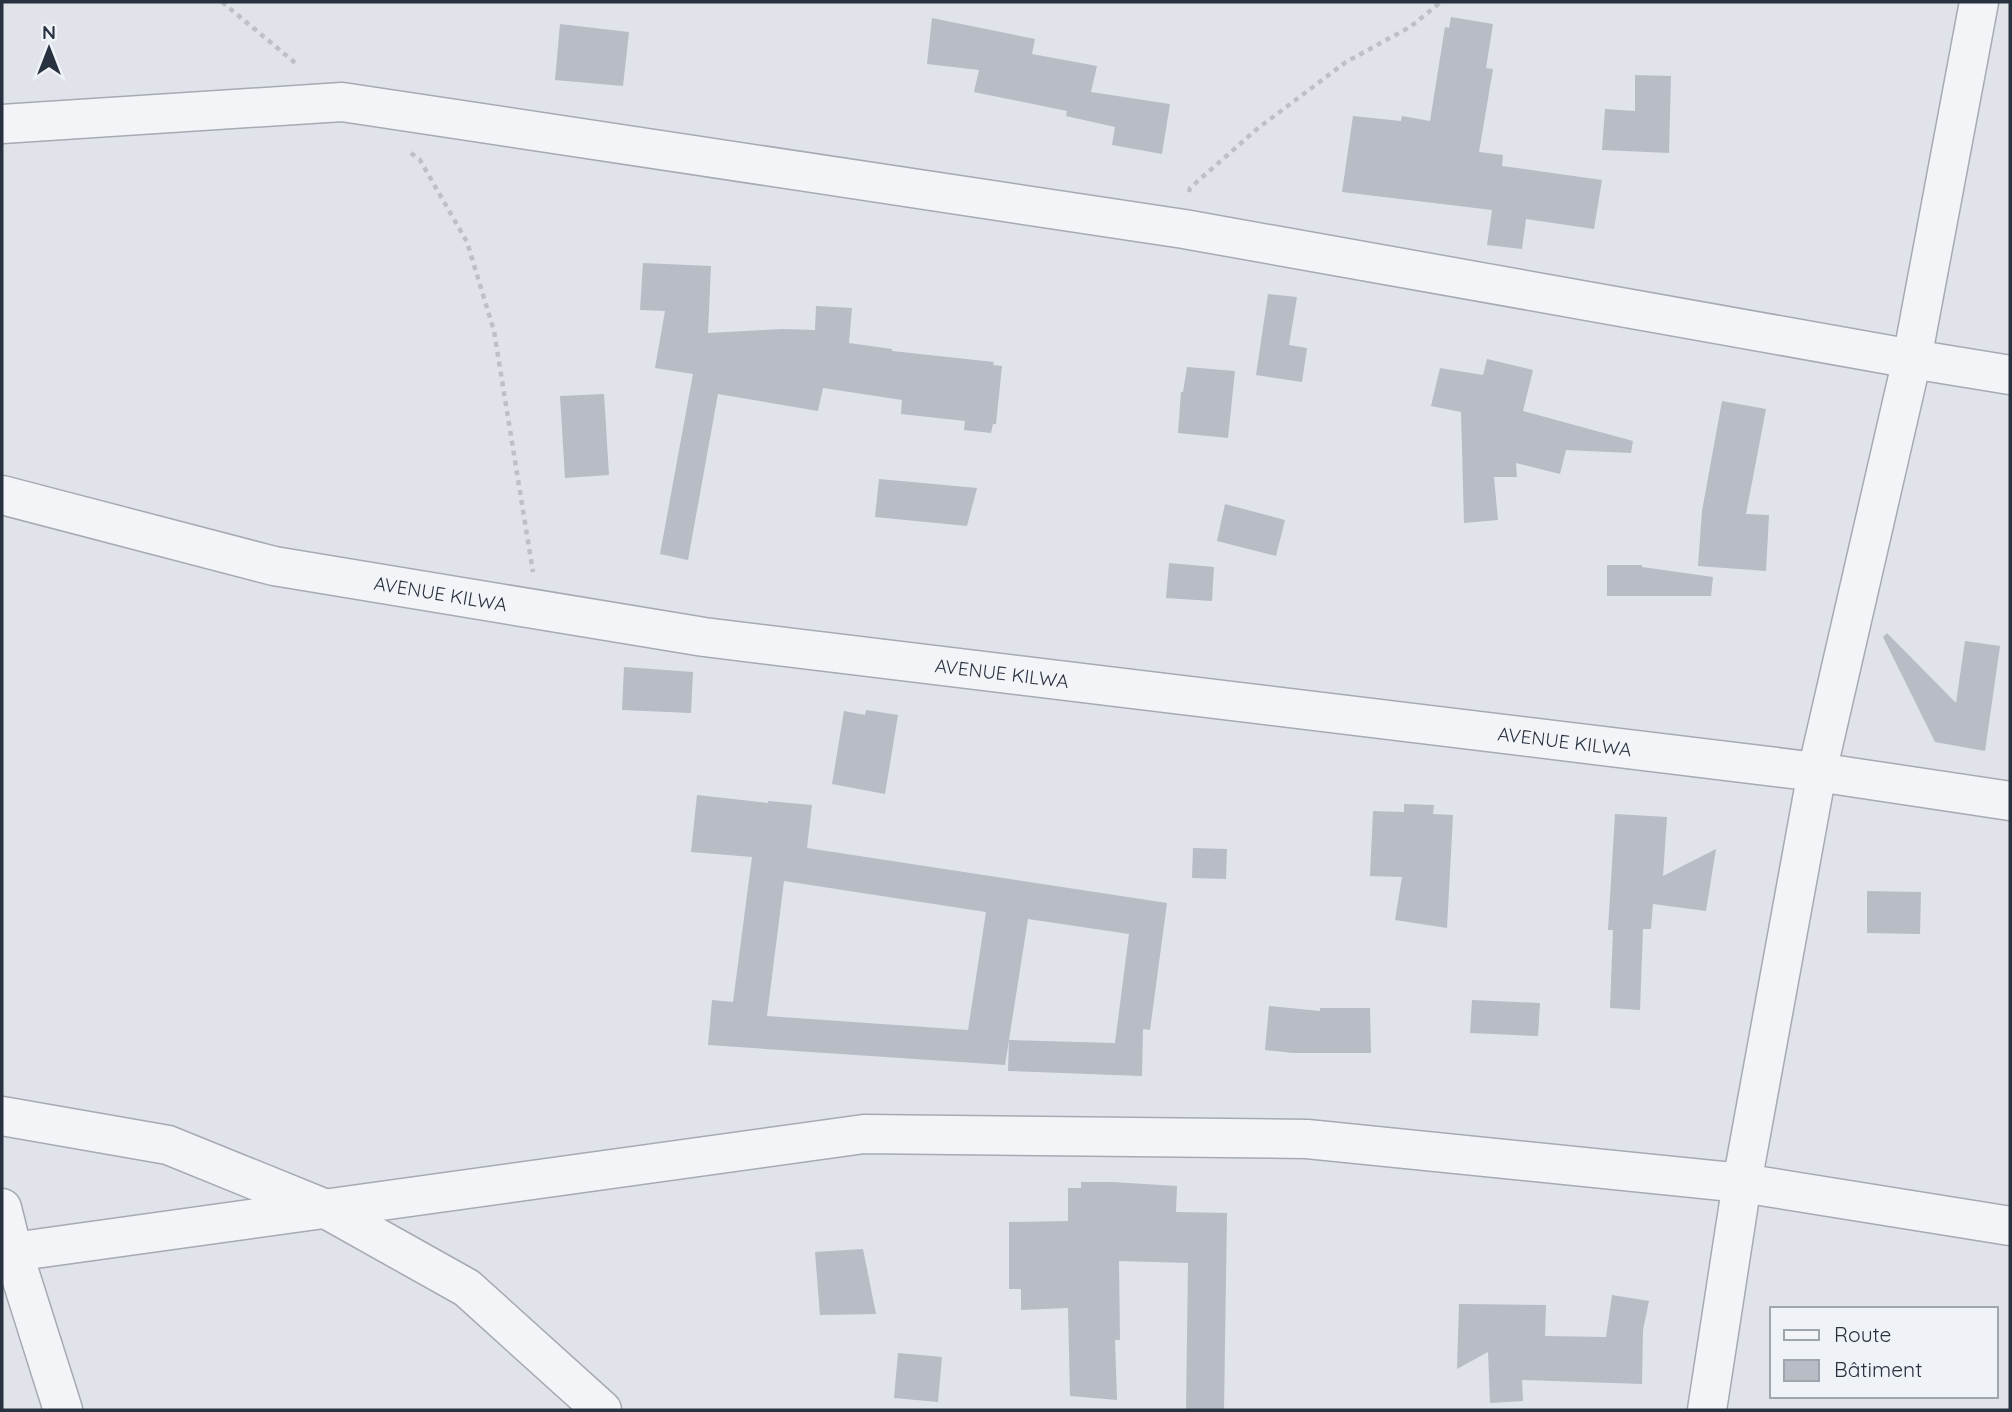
<svg xmlns="http://www.w3.org/2000/svg" width="2012" height="1412" font-family="Quicksand,sans-serif">
	<style>
		.building { fill: #b7bcc5; fill-rule: evenodd }
		.lines { fill: none; stroke-linecap: round; stroke-linejoin: round }
		.minor-casing { stroke: #a5aab3; stroke-width: 41 }
		.path { stroke: #bdc1c7; stroke-width: 4.5; stroke-dasharray: 5 5; stroke-linecap: butt }
		.minor { stroke: #f2f4f7; stroke-width: 38 }
		.labels { text-anchor: middle; dominant-baseline: central; stroke-width: 6; stroke-linejoin: round; paint-order: stroke }
		.street-label { font-size: 19px; fill: #283140; stroke: #eff2f6 }
	</style>
	<rect width="100%" height="100%" fill="#e0e3e9"/>
	<g class="building">
		<polygon points="1451,17 1493,24 1486,68 1493,69 1479,152 1503,155 1502,166 1602,180 1594,229 1526,219 1522,249 1487,245 1492,210 1342,192 1353,116 1401,121 1402,116 1430,121 1445,27 1449,28"/>
		<polygon points="932,18 1035,39 1032,54 1097,66 1091,92 1170,104 1162,154 1112,145 1115,127 1066,116 1067,111 974,92 979,70 927,64"/>
		<polygon points="560,24 629,32 623,86 555,80"/>
		<polygon points="1635,75 1671,76 1669,153 1602,150 1605,109 1635,111"/>
		<polygon points="643,263 711,266 708,333 783,329 815,330 816,306 852,308 849,343 892,349 892,351 994,362 993,365 1002,366 996,424 993,424 991,433 964,430 965,421 901,414 902,400 823,388 818,411 718,394 688,560 660,554 693,374 655,368 665,311 640,310"/>
		<polygon points="1268,294 1297,297 1289,345 1307,348 1302,382 1256,375"/>
		<polygon points="1487,359 1533,370 1523,411 1633,441 1631,453 1566,450 1560,474 1516,463 1517,477 1494,477 1498,520 1464,523 1461,412 1431,406 1440,368 1483,375"/>
		<polygon points="1187,367 1235,371 1228,438 1178,433 1181,392 1183,392"/>
		<polygon points="604,394 609,475 565,478 560,396"/>
		<polygon points="1722,401 1766,409 1746,514 1769,515 1766,571 1698,566 1702,511"/>
		<polygon points="879,479 977,488 967,526 875,517"/>
		<polygon points="1225,504 1285,520 1276,556 1217,541"/>
		<polygon points="1169,563 1214,567 1212,601 1166,598"/>
		<polygon points="1607,565 1642,565 1642,567 1713,577 1711,596 1607,596"/>
		<polygon points="1887,633 1956,703 1965,641 2000,646 1985,751 1935,742 1883,637"/>
		<polygon points="624,667 693,672 691,713 622,710"/>
		<polygon points="866,710 898,715 885,794 832,784 844,711 865,715"/>
		<path d="M697,795l71,8v-2l44,4 -5,43 360,55 -17,127 -7,-1 -1,47 -134,-5 1,-31 106,3 14,-109 -101,-15 -23,146 -297,-20 4,-45 21,2 19,-145 -61,-5zM784,881l202,31 -18,118 -201,-14z"/>
		<polygon points="1404,804 1434,805 1433,814 1453,815 1447,928 1395,920 1402,877 1370,876 1373,811 1404,812"/>
		<polygon points="1615,814 1667,817 1663,876 1716,849 1706,911 1653,904 1651,929 1643,929 1640,1010 1610,1008 1613,930 1608,930"/>
		<polygon points="1193,848 1227,849 1226,879 1192,878"/>
		<polygon points="1867,891 1921,892 1920,934 1867,933"/>
		<polygon points="1472,1000 1540,1003 1538,1036 1470,1033"/>
		<polygon points="1269,1006 1320,1011 1320,1008 1370,1008 1371,1053 1293,1053 1265,1050"/>
		<polygon points="1081,1182 1112,1182 1177,1186 1176,1212 1227,1213 1224,1410 1186,1410 1188,1263 1119,1261 1120,1340 1115,1340 1117,1400 1070,1396 1068,1308 1021,1310 1021,1289 1009,1289 1009,1222 1068,1221 1068,1188 1081,1188"/>
		<polygon points="863,1249 876,1314 820,1315 815,1252"/>
		<polygon points="1612,1295 1649,1301 1643,1330 1642,1384 1522,1380 1523,1401 1490,1403 1488,1352 1457,1369 1459,1304 1546,1305 1545,1336 1606,1337"/>
		<polygon points="898,1353 942,1357 938,1402 894,1398"/>
	</g>
	<g class="lines">
		<g class="minor-casing">
			<g id="minor">
				<polyline points="2,124 342,102 1184,229 1912,359 2010,375"/>
				<path id="s1" d="M2,495l272,71 430,71 1113,135 193,29"/>
				<polyline points="2,1116 168,1145 326,1209 467,1288 602,1410"/>
				<polyline points="2,1208 13,1252 63,1410"/>
				<polyline points="13,1252 864,1134 1307,1139 1742,1183 2010,1226"/>
				<polyline points="1707,1410 1742,1183 1817,772 1912,359 1979,2"/>
			</g>
		</g>
		<g class="path">
			<polyline points="222,2 299,66"/>
			<polyline points="411,153 420,160 467,242 494,331 533,572"/>
			<polyline points="1189,192 1190,188 1257,129 1346,62 1410,27 1441,2"/>
		</g>
		<use href="#minor" class="minor"/>
	</g>
	<g class="labels">
		<g class="street-label">
			<text stroke="none"><textPath href="#s1" startOffset="450">AVENUE KILWA</textPath></text>
			<text stroke="none"><textPath href="#s1" startOffset="1017">AVENUE KILWA</textPath></text>
			<text stroke="none"><textPath href="#s1" startOffset="1584">AVENUE KILWA</textPath></text>
		</g>
	</g>
	<rect width="2012" height="1412" fill="none" stroke="#283140" stroke-width="7"/>
	<rect x="1770" y="1307" width="228" height="91" fill="#eff2f6" stroke="#9fa5ad" stroke-width="2"/>
	<rect x="1784" y="1330" width="35" height="10" fill="#f2f4f7" stroke="#9fa5ad" stroke-width="2"/>
	<text x="1834" y="1342" font-size="21" fill="#283140">Route</text>
	<rect x="1784" y="1360" width="35" height="21" fill="#b7bcc5" stroke="#9fa5ad" stroke-width="2"/>
	<text x="1834" y="1377" font-size="21" fill="#283140">Bâtiment</text>
	<g transform="translate(49 49)" stroke="#eff2f6" stroke-width="5" paint-order="stroke">
	<path d="M0-5L12 26L0 18L-12 26Z" fill="#283140"/>
	<text y="-10" font-size="19" font-weight="bold" text-anchor="middle" fill="#283140">N</text>
	</g>
</svg>
